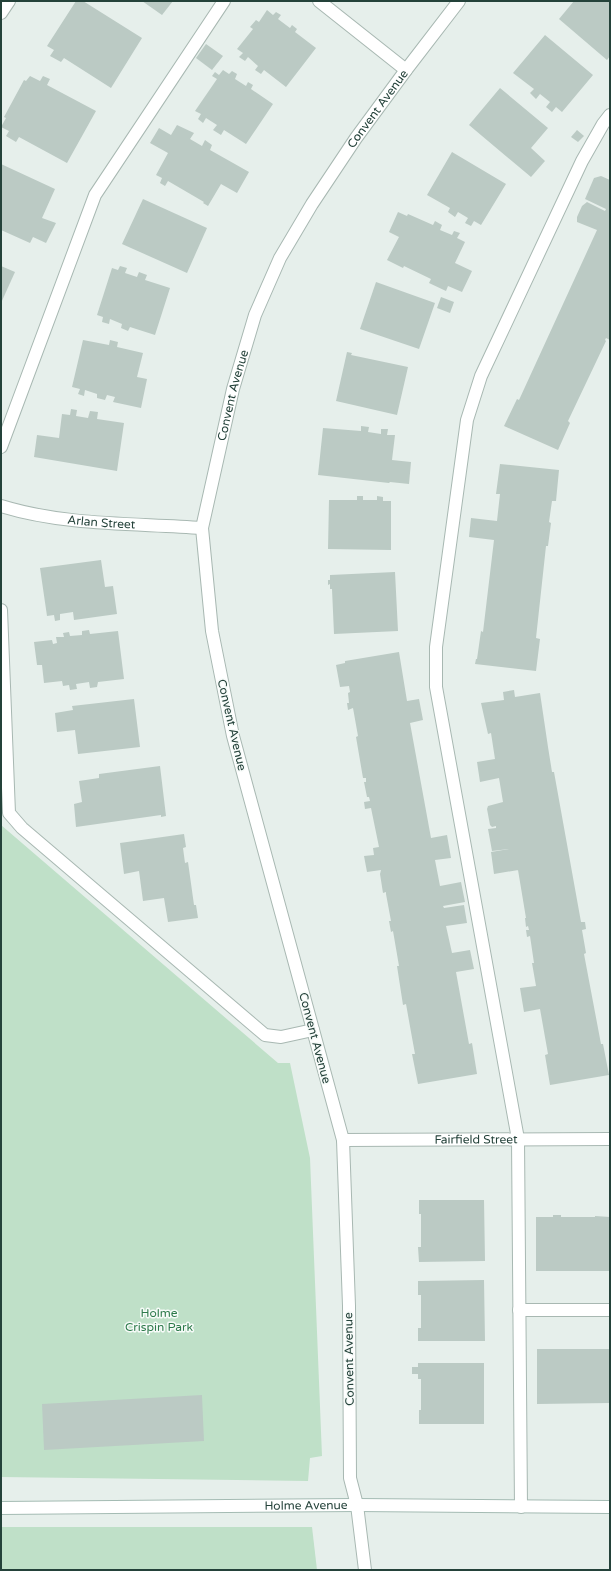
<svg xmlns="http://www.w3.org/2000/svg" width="611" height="1571" font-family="'Varela Round',sans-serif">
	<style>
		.green { fill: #bfe0c8 }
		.building { fill: #bbcac4 }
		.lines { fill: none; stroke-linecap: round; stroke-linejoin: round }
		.lane-casing { stroke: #a8b8b2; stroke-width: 14 }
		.street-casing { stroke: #a8b8b2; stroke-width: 14 }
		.secondary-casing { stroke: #a4bbb3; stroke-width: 14 }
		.lane { stroke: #fff; stroke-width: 12 }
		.street { stroke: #fff; stroke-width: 12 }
		.secondary { stroke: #fff; stroke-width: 12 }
		.labels { text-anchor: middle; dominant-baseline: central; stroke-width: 3; stroke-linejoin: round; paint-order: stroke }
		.street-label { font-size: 12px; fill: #24423a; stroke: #f7fbf9 }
		.park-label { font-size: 12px; fill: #2d7a4b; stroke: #f7fbf9 }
	</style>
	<rect width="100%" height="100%" fill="#e6efeb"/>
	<g class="green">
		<polygon points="1,825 278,1063 290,1063 310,1158 322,1456 310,1458 308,1481 1,1477"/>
		<polygon points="1,1527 312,1527 317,1570 1,1570"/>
	</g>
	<g class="building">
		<polygon points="76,1 83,1 142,38 111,88 64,58 61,62 50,56 54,50 47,46"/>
		<polygon points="142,1 173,1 162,15"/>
		<polygon points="574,1 610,1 610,56 607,60 559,19"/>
		<polygon points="267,10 273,15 276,12 281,15 278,19 290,28 292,25 297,29 295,32 316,48 286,87 264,70 261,74 255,70 258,66 248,57 245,61 239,57 243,53 237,49 253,29 250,27 256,20 259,22"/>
		<polygon points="545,35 593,75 562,112 556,107 552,112 546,107 550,102 540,94 536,99 530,93 534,89 513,73"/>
		<polygon points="206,44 223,56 212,70 196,58"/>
		<polygon points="223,70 229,74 232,71 237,74 235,79 246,86 248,82 253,85 251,89 273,104 246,144 224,130 221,135 213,130 217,125 206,118 203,123 198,119 201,114 195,111 217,79 212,76 215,72 219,75"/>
		<polygon points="30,76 40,81 43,76 50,79 47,85 96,111 67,163 19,137 16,142 6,136 9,131 1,127 6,118 4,117 24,80 26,81"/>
		<polygon points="500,88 548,128 531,148 545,161 531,177 469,125"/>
		<polygon points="177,125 194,133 190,139 202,146 205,140 212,145 210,150 249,172 237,193 221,184 208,206 203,203 204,202 168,181 165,186 160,183 162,178 156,175 168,153 150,143 159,128 171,135"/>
		<polygon points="577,130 584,136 578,142 571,137"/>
		<polygon points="452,152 506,184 481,225 474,221 471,226 465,223 468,218 458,212 455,217 448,212 450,208 427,195"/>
		<polygon points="1,164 55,189 42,218 56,223 46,243 33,237 30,243 1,230"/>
		<polygon points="601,176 610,180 610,340 606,338 605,340 606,341 568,421 570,423 558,450 504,426 517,399 519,400 597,230 577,222 577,217 582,206 587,202 605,211 606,209 585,199 594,178"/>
		<polygon points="143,199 207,228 187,273 122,244"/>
		<polygon points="398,212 407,216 408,214 433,225 435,221 442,225 440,230 452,235 454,231 460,233 457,238 465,242 455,263 472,271 462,292 448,286 446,291 429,283 431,279 404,266 403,268 387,260 399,237 389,232"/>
		<polygon points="1,266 15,272 1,303"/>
		<polygon points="120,266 127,268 125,273 137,277 139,272 147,275 145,280 170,288 155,335 130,327 128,331 121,328 122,324 110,319 109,324 102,322 103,317 97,315 112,268 118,270"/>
		<polygon points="376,282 435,303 419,349 360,329"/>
		<polygon points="441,297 454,302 450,313 437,308"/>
		<polygon points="83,340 109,345 110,340 118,342 117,347 143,353 137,377 147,379 141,408 113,402 115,397 107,395 105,400 97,398 97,394 85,390 84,396 78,394 80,389 72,387"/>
		<polygon points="347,352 352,353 351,355 408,367 397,415 336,401"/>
		<polygon points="71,409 77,410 76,416 88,418 90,411 98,412 97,419 124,423 117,471 34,457 37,435 59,438 62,414 70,415"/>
		<polygon points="361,426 369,427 368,432 381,434 381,429 388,429 387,435 395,435 392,460 411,462 409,484 390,482 389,483 318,475 323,428 361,431"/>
		<polygon points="500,464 559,470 556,501 552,501 549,522 551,523 548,546 546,546 536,638 540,639 536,671 475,664 476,659 477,659 481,631 483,632 494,540 469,537 471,518 497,521 500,494 496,494"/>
		<polygon points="357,496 363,496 363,500 377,500 377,496 383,497 383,501 391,501 391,550 328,549 329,500 357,500"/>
		<polygon points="101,560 105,587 113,586 117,614 74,620 73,612 60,614 60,620 55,621 54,615 47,616 40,568"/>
		<polygon points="395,572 398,631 334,634 332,589 330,589 330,584 328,585 328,580 330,580 330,575"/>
		<polygon points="89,630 90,634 118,631 124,679 98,682 97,687 90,688 89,682 76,684 77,689 70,690 69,685 63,686 62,681 44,683 42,665 37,665 34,642 52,640 53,644 57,643 56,637 64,637 63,633 69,632 70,636 82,635 82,631"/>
		<polygon points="399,652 407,701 419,699 423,720 410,723 431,838 447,835 451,858 435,860 440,886 461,882 465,902 443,906 444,908 464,905 467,923 446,926 452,953 470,950 474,969 456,972 469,1044 472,1043 477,1074 418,1084 412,1054 415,1054 411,1032 406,1004 403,1005 397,966 399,966 393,931 391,932 389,921 391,921 386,894 386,892 383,893 380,874 381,870 367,872 364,856 374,855 373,848 379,847 371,808 365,809 364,802 370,801 369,797 367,797 364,782 366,782 366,778 363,778 356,737 358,736 353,708 348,710 347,703 349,703 348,693 350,692 349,686 340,687 336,665 345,663 345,661"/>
		<polygon points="514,690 515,697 540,693 548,747 552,772 554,772 581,922 585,922 586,929 582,930 586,953 584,954 601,1044 603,1044 609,1075 550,1085 545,1055 548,1054 540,1009 524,1012 520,988 536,986 532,963 534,963 530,936 527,937 526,930 529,930 528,926 526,927 525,918 526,918 518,870 524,869 494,874 491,852 509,849 492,851 488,829 496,828 496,826 492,827 490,825 487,809 488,806 503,802 499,778 480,782 477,762 495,759 491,733 488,734 481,703 504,700 503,692"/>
		<polygon points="134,699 140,747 78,754 75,730 57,732 55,713 73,710 72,706"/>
		<polygon points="160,766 166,816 161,817 161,815 76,827 74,804 82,802 79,781 99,778 99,774"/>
		<polygon points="184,834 186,847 183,848 185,863 188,862 194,905 196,905 198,918 168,922 164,898 143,901 139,871 124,874 120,843"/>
		<polygon points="419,1200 484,1200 485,1261 419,1262 418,1247 421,1247 421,1214 419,1214"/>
		<polygon points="553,1215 561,1215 561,1217 595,1217 595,1216 610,1217 610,1271 536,1271 536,1217 553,1217"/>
		<polygon points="484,1280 485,1341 418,1341 418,1328 421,1328 421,1295 418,1295 418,1281"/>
		<polygon points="537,1349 610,1349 610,1403 537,1404"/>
		<polygon points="418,1363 484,1363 484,1424 419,1424 419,1410 421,1410 421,1379 418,1379 418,1374 412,1374 412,1367 418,1367"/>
		<polygon points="202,1395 204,1441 44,1450 42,1404"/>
	</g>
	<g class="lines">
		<g class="lane-casing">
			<g id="lane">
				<polyline points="1,447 95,195 224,1"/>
				<polyline points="1,610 9,813 22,828 265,1035 281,1037 313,1030"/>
				<polyline points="519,1310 610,1310"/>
				<polyline points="521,1507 518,1139 436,687 436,647 467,420 481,376 582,161 603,124 610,115"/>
			</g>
		</g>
		<g class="street-casing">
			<g id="street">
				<polyline points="319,1 406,70"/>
				<polyline points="1,13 9,1"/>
				<path id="s1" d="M1,506c65,20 134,17 201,22"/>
				<path id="s2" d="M343,1140l267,-1"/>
				<path id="s3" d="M365,1570l-8,-65 -7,-27 -1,-172 -6,-166 -110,-404 -21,-105 -10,-103 31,-139 22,-74 25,-57 32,-54 44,-66 50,-68 53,-69"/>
			</g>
		</g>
		<g class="secondary-casing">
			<g id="secondary">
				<path id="s4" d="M1,1508l356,-3 253,2"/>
			</g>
		</g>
		<use href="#lane" class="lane"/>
		<use href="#street" class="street"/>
		<use href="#secondary" class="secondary"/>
	</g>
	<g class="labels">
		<g class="street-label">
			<text stroke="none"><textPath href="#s3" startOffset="1521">Convent Avenue</textPath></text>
			<text stroke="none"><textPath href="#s3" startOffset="1197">Convent Avenue</textPath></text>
			<text stroke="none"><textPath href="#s1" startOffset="102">Arlan Street</textPath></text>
			<text transform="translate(232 725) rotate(77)">Convent Avenue</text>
			<text transform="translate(315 1038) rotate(75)">Convent Avenue</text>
			<text stroke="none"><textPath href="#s2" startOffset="133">Fairfield Street</textPath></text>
			<text transform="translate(349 1359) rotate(-91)">Convent Avenue</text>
			<text stroke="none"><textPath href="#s4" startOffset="305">Holme Avenue</textPath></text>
		</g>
		<g class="park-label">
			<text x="159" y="1313">Holme<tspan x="159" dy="14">Crispin Park</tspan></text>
		</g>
	</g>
	<rect width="611" height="1571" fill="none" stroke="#24423a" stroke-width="4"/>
</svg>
